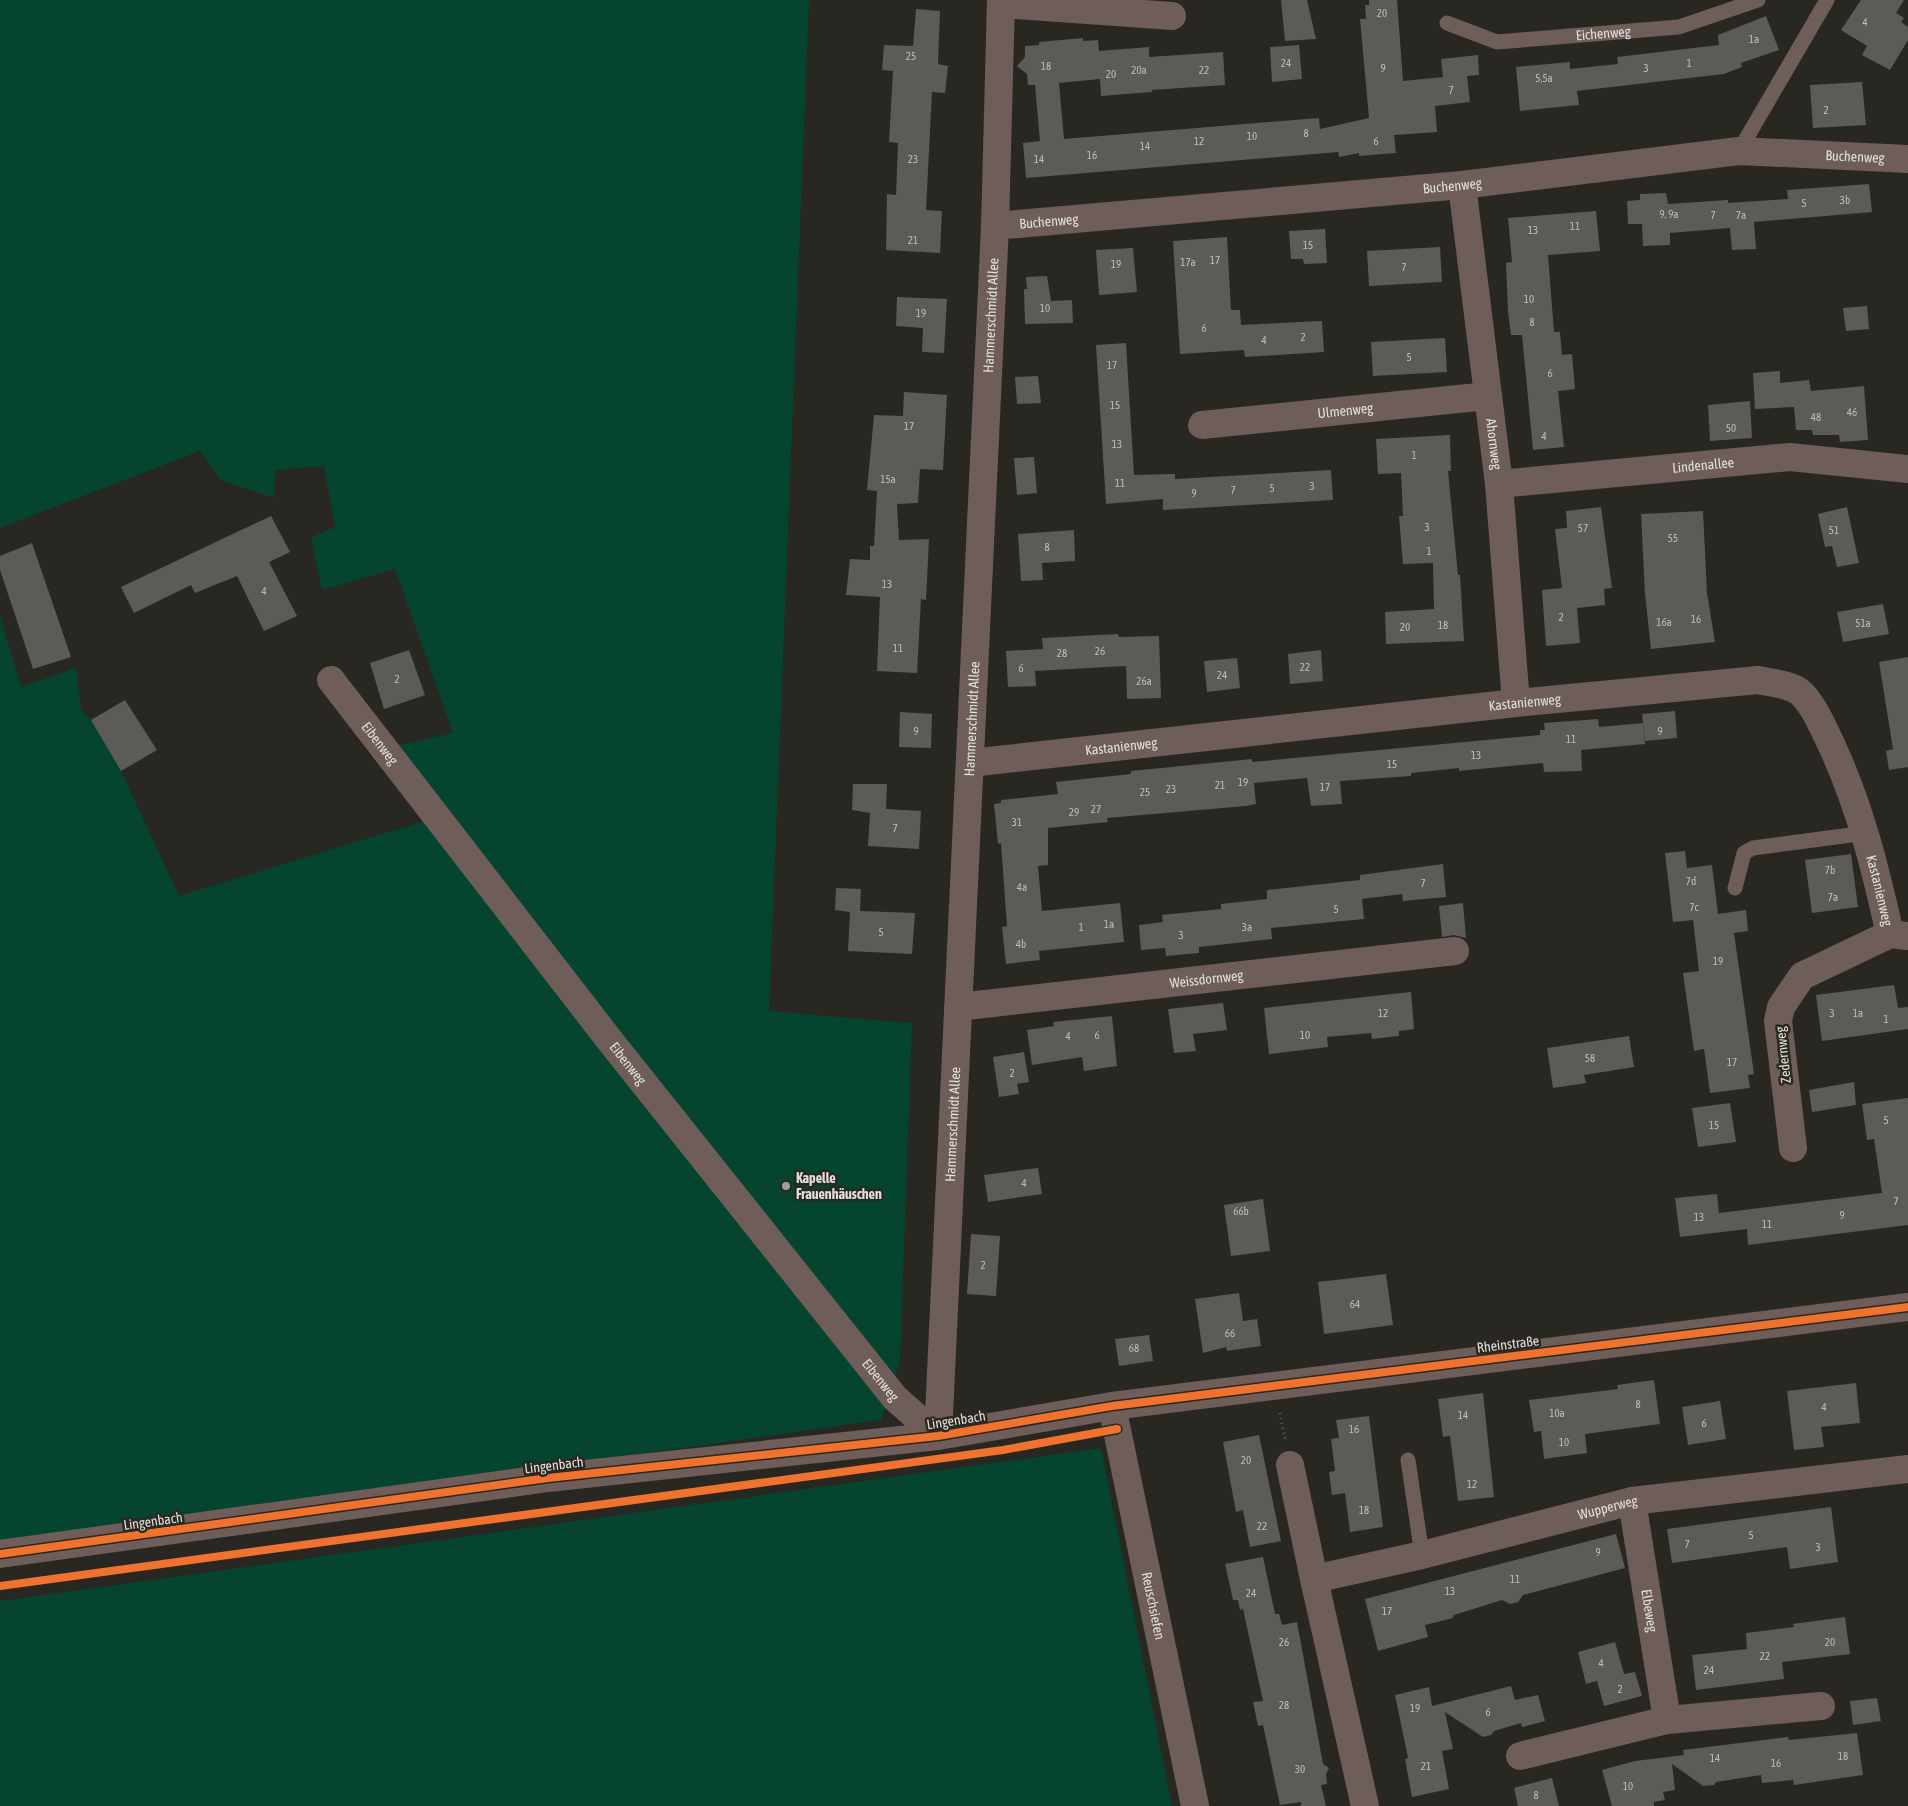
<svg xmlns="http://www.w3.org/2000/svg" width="1908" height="1806" font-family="'Asap Condensed',sans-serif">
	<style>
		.green { fill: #05442f }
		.building { fill: #5c5b57 }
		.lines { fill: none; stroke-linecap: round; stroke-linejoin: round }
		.path { stroke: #685d5a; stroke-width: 3; stroke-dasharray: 1 4; stroke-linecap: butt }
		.service { stroke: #6e5d59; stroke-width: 15 }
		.minor { stroke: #6e5d59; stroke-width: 28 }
		.tertiary { stroke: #6e5d59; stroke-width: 28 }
		.cycleway-casing { stroke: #2a2820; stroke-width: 11 }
		.cycleway { stroke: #ef722f; stroke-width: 8 }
		.poi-dot { fill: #a09f9a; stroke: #2a2820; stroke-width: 2 }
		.labels { text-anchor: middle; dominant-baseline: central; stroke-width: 5; stroke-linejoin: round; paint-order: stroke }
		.number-label { font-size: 11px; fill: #c0beba }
		.street-label { font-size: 14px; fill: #e1dfdb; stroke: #2a2820 }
		.poi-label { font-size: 14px; font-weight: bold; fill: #e1dfdb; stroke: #2a2820; text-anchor: start }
	</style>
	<rect width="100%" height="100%" fill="#282722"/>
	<g class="green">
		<polygon points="0,0 809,0 769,1011 912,1023 900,1362 893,1382 387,748 453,733 395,569 322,590 311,537 335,527 324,466 275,470 274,498 220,480 200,451 0,528"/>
		<polygon points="0,615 21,687 76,668 81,710 91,720 121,771 179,896 428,820 888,1399 881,1420 0,1544"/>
		<polygon points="1101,1448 1172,1806 0,1806 0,1601"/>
	</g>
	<g class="building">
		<polygon points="1281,0 1307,0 1316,39 1285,41"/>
		<polygon points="1369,0 1397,0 1403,81 1443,77 1441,59 1478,55 1479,75 1467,76 1470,102 1435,106 1437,132 1394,135 1396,153 1359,156 1359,153 1339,157 1338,152 1026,178 1023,143 1040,141 1035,85 1028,85 1027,74 1017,66 1025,57 1025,46 1039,45 1039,42 1083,38 1083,41 1098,40 1099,51 1149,47 1149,57 1223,52 1225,85 1152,90 1152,92 1101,96 1100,79 1059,83 1064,139 1319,118 1320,129 1369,118 1360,19 1366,19 1365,5 1369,5"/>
		<polygon points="1861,0 1904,0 1896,13 1904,18 1901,22 1908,27 1908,40 1890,70 1862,55 1867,46 1841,30"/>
		<polygon points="916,9 940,11 938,64 948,66 945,93 932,92 926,210 942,211 940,253 886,250 887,194 896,195 898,143 889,142 893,71 882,70 884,45 913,46"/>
		<polygon points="1766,16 1779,50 1741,63 1742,67 1724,74 1577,91 1579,105 1520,111 1516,67 1570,62 1570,69 1618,64 1617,57 1719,45 1718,35"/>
		<polygon points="1299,45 1302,79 1272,82 1270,47"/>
		<polygon points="1862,82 1866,125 1813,128 1810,85"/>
		<polygon points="1869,184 1872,212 1754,222 1756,249 1732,250 1730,228 1670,233 1670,245 1643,246 1642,224 1628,224 1627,201 1640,200 1640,194 1666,193 1668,204 1728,200 1728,203 1788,199 1787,190"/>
		<polygon points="1596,211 1600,251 1548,255 1554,332 1560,332 1562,355 1572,354 1575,389 1558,391 1564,447 1533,450 1522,335 1511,335 1508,312 1506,263 1512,262 1508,218"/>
		<polygon points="1325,229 1327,263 1304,264 1303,259 1291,259 1289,231"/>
		<polygon points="1227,237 1231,310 1240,310 1241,325 1322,321 1324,352 1245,357 1244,350 1180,354 1173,241"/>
		<polygon points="1440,247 1442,282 1369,286 1367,251"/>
		<polygon points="1133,248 1137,292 1099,295 1096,250"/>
		<polygon points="1047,276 1051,301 1072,300 1073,323 1025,324 1024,289 1027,289 1026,277"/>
		<polygon points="897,297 947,299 944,353 922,352 923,328 896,326"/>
		<polygon points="1867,306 1869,329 1846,331 1843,308"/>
		<polygon points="1445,338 1447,372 1373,376 1371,342"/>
		<polygon points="1126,343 1134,475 1175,474 1175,479 1331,470 1333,500 1163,510 1163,499 1106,504 1096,345"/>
		<polygon points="1780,371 1780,383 1809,380 1811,391 1864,386 1868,440 1840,442 1839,435 1813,435 1812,430 1796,430 1794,407 1755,409 1753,373"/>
		<polygon points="1038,376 1041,403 1017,404 1015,377"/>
		<polygon points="904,392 947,395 943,470 920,469 918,503 897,504 899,540 929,539 926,600 921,599 917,673 877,671 880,597 846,595 850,559 870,560 870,546 874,546 877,491 867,490 874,415 903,416"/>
		<polygon points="1750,401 1752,438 1710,441 1708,405"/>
		<polygon points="1450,435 1451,471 1448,471 1458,575 1460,575 1464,641 1386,644 1385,612 1434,609 1433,563 1403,564 1399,516 1403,516 1401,473 1378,474 1376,439"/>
		<polygon points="1034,457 1037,493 1017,495 1014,458"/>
		<polygon points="1601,507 1612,588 1604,589 1605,605 1577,608 1580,643 1546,646 1542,590 1562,588 1555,529 1567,528 1566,511"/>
		<polygon points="1847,507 1859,563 1837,567 1832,546 1825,547 1818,514"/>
		<polygon points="1703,511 1707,593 1715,642 1651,649 1645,594 1641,514"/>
		<polygon points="271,516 290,552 269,562 297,616 264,631 237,576 195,593 191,585 134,613 121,587"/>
		<polygon points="1074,530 1075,561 1042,563 1043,580 1021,581 1018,534"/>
		<polygon points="32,543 71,657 33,669 0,570 0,556"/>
		<polygon points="1883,604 1889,634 1843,642 1837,612"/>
		<polygon points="1118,634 1119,637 1159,636 1161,698 1127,699 1126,666 1035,671 1036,686 1008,687 1006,651 1043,649 1042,638"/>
		<polygon points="409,650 425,695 384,709 370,663"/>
		<polygon points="1321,650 1323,681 1290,684 1288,654"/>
		<polygon points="1908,657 1908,767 1889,770 1886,751 1893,749 1879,662"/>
		<polygon points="1237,658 1240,688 1207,692 1204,661"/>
		<polygon points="125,700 157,750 121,771 91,720"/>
		<polygon points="1675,711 1677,738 1645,741 1642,714"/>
		<polygon points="900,712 932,714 931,748 899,747"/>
		<polygon points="1598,719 1599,727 1643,723 1645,744 1581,750 1582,771 1544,772 1543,763 1459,771 1459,768 1411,773 1411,776 1340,781 1342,804 1311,806 1307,778 1254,783 1256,804 1246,806 1107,818 1108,822 1048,828 1048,865 1038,866 1042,911 1120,903 1124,942 1039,951 1040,960 1006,964 1002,927 1007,926 1001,843 998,844 994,804 1001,803 1001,800 1058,794 1056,782 1131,774 1131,771 1252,759 1252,762 1540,735 1540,730 1545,730 1544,723"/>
		<polygon points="853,784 887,784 886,809 921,811 919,849 868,846 870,813 852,810"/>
		<polygon points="1685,851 1687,868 1712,865 1718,914 1746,910 1748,931 1734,933 1754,1074 1748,1075 1750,1088 1710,1093 1704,1049 1694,1051 1683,973 1699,971 1693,920 1673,922 1665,853"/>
		<polygon points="1851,854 1858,907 1812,913 1805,860"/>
		<polygon points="1443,864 1446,897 1403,901 1402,894 1362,899 1364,919 1271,928 1272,939 1199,947 1199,953 1166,956 1165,948 1141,950 1139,925 1163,922 1162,915 1221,909 1221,904 1267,899 1267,890 1360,880 1360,875"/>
		<polygon points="836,888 861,889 860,911 915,913 912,954 848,951 850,912 835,910"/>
		<polygon points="1463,903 1466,938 1454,935 1442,937 1439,906"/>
		<polygon points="1894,985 1898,1008 1908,1007 1908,1029 1822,1041 1816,995"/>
		<polygon points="1411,992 1414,1029 1399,1031 1399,1036 1372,1039 1371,1033 1327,1037 1328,1047 1269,1054 1264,1008"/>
		<polygon points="1223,1003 1227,1030 1193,1034 1196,1051 1174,1053 1168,1009"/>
		<polygon points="1112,1016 1117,1066 1084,1071 1082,1057 1032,1065 1027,1030 1054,1026 1053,1022"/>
		<polygon points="1629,1036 1634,1067 1584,1075 1586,1083 1553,1088 1547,1048"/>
		<polygon points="1024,1052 1029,1082 1017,1084 1019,1094 999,1097 993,1057"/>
		<polygon points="1854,1082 1856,1105 1812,1112 1809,1090"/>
		<polygon points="1908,1098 1908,1225 1748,1245 1747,1229 1680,1237 1675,1198 1717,1194 1719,1213 1882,1193 1874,1139 1867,1140 1862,1104"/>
		<polygon points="1730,1103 1736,1142 1698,1147 1692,1108"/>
		<polygon points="1038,1168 1042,1194 988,1202 984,1175"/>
		<polygon points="1263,1199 1270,1251 1231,1256 1224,1205"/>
		<polygon points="971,1234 1000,1236 996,1296 967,1294"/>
		<polygon points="1386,1274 1393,1325 1324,1334 1318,1282"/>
		<polygon points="1239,1293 1243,1321 1257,1319 1261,1346 1227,1351 1226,1347 1203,1353 1195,1299"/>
		<polygon points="1149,1335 1153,1361 1119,1366 1115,1339"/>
		<polygon points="1654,1380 1660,1424 1585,1434 1587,1453 1544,1459 1541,1431 1534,1432 1529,1400 1618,1389 1617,1385"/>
		<polygon points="1856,1383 1860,1423 1821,1427 1824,1447 1794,1450 1787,1391"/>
		<polygon points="1483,1393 1494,1497 1458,1501 1450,1436 1443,1437 1438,1399"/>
		<polygon points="1720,1401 1726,1439 1688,1445 1682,1407"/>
		<polygon points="1369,1416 1383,1527 1350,1532 1345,1493 1332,1495 1329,1472 1335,1471 1331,1439 1339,1438 1336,1420"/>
		<polygon points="1259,1435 1281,1541 1250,1547 1243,1510 1236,1512 1223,1442"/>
		<polygon points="1831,1507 1838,1562 1790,1569 1787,1547 1672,1563 1667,1529"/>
		<polygon points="1616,1534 1625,1568 1523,1595 1518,1602 1510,1604 1502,1600 1454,1615 1453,1618 1425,1625 1428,1637 1378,1651 1365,1599"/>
		<polygon points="1263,1557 1275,1614 1279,1614 1282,1625 1297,1622 1323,1764 1329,1768 1326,1774 1327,1784 1321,1785 1326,1806 1301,1806 1301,1802 1280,1805 1263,1725 1258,1726 1253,1702 1263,1701 1243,1609 1240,1610 1238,1600 1233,1600 1225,1564"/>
		<polygon points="1845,1617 1850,1654 1782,1662 1784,1679 1696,1690 1692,1655 1747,1649 1746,1633 1794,1627 1793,1624"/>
		<polygon points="1615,1642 1624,1674 1635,1672 1642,1696 1604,1706 1597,1681 1586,1684 1578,1652"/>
		<polygon points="1511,1686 1515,1700 1538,1695 1545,1721 1522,1727 1521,1723 1494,1731 1491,1735 1483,1737 1445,1712 1453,1749 1442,1751 1449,1789 1412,1797 1405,1759 1408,1758 1395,1695 1429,1687 1432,1706"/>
		<polygon points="1877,1698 1881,1721 1853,1725 1850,1701"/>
		<polygon points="1857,1733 1863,1775 1794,1785 1793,1780 1762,1783 1761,1775 1716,1782 1714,1785 1703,1786 1672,1764 1675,1790 1663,1792 1665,1800 1654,1802 1654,1806 1612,1806 1602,1770 1635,1761 1684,1755 1683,1750 1788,1737 1789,1740"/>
		<polygon points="1552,1778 1559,1806 1518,1806 1514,1788"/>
	</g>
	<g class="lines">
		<polyline class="path" points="1280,1413 1285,1439"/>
		<g class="service">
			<path id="s1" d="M1447,23l50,19 182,-15 79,-27"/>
			<polyline points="1739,151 1827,0"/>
			<polyline points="1735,888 1744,853 1753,848 1866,833"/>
			<polyline points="1408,1460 1422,1555"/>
		</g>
		<g class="minor">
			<polyline points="1001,4 1172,16"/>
			<path id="s2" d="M1462,185l37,299 17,219"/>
			<path id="s3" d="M995,226l467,-41 277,-34 169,8"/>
			<path id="s4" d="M1202,425l286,-29"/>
			<path id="s5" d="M1499,484l291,-27 118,12"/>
			<path id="s6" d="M331,680l280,362 284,356 43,38"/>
			<path id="s7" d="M970,763l546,-60 242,-23c13,3 33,4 43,13 14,14 22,35 31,53 28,61 43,121 58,188l18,2"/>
			<path id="s8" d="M958,1007l497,-56"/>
			<polyline points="1793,1148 1778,1021 1781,1007 1802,976 1890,934"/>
			<path id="s9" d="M1112,1406l83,400"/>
			<path id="s10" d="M938,1436l57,-1210 6,-226"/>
			<polyline points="1290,1465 1314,1579"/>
			<path id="s11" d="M1632,1501l35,219"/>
			<polyline points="1520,1756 1667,1720 1821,1706"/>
			<path id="s12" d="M1365,1806l-51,-227 108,-24 210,-54 276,-32"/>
		</g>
		<polyline class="tertiary" points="0,1554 548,1478 938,1436 1112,1406 1908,1307"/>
		<g class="cycleway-casing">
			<g id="cycleway">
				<polyline points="0,1554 548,1478 938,1436 1112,1406 1908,1307"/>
				<polyline points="0,1586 1003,1450 1117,1429"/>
			</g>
		</g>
		<use href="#cycleway" class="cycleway"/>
	</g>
	<circle class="poi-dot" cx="786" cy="1186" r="5"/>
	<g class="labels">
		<g class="number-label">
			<text x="1382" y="13">20</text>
			<text x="1865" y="22">4</text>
			<text x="1754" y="39">1a</text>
			<text x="911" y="56">25</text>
			<text x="1286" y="63">24</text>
			<text x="1689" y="63">1</text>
			<text x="1046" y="66">18</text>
			<text x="1383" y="68">9</text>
			<text x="1646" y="68">3</text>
			<text x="1139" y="70">20a</text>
			<text x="1204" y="70">22</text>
			<text x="1111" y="74">20</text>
			<text x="1544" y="78">5,5a</text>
			<text x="1451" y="90">7</text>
			<text x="1826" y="110">2</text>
			<text x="1306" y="133">8</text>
			<text x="1252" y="136">10</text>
			<text x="1199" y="141">12</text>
			<text x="1376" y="141">6</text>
			<text x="1145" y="146">14</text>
			<text x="1092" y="155">16</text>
			<text x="913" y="159">23</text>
			<text x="1039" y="159">14</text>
			<text x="1845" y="200">3b</text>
			<text x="1804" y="203">5</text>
			<text x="1669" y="214">9, 9a</text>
			<text x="1713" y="215">7</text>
			<text x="1741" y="215">7a</text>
			<text x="1575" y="226">11</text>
			<text x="1533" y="230">13</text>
			<text x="913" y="240">21</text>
			<text x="1308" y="245">15</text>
			<text x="1215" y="260">17</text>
			<text x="1188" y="262">17a</text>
			<text x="1116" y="264">19</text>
			<text x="1404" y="267">7</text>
			<text x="1529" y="299">10</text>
			<text x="1045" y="308">10</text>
			<text x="921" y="313">19</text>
			<text x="1532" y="322">8</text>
			<text x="1204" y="328">6</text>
			<text x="1303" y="337">2</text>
			<text x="1264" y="340">4</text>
			<text x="1409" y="357">5</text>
			<text x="1112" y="365">17</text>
			<text x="1550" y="373">6</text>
			<text x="1115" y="405">15</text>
			<text x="1852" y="412">46</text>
			<text x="1816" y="417">48</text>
			<text x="909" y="426">17</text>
			<text x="1731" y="428">50</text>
			<text x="1544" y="436">4</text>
			<text x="1117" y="444">13</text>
			<text x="1414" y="455">1</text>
			<text x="888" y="479">15a</text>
			<text x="1120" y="483">11</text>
			<text x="1312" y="486">3</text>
			<text x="1272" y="488">5</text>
			<text x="1233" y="490">7</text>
			<text x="1194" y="493">9</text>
			<text x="1427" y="527">3</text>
			<text x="1583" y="528">57</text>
			<text x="1834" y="530">51</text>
			<text x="1673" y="538">55</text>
			<text x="1047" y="547">8</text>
			<text x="1429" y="551">1</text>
			<text x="887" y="584">13</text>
			<text x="264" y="591">4</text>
			<text x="1561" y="617">2</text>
			<text x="1696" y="619">16</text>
			<text x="1664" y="622">16a</text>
			<text x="1863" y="623">51a</text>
			<text x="1443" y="625">18</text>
			<text x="1405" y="627">20</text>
			<text x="898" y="648">11</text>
			<text x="1100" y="651">26</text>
			<text x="1062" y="653">28</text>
			<text x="1305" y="667">22</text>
			<text x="1021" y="668">6</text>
			<text x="1222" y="675">24</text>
			<text x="397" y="679">2</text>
			<text x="1144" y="681">26a</text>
			<text x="916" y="731">9</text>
			<text x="1660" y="731">9</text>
			<text x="1571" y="739">11</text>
			<text x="1476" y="755">13</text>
			<text x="1392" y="764">15</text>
			<text x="1243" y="782">19</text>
			<text x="1220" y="785">21</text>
			<text x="1325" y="787">17</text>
			<text x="1171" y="789">23</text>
			<text x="1145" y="792">25</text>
			<text x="1096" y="809">27</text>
			<text x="1074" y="812">29</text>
			<text x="1017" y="822">31</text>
			<text x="895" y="828">7</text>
			<text x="1830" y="870">7b</text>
			<text x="1691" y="881">7d</text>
			<text x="1423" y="883">7</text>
			<text x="1022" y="887">4a</text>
			<text x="1833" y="897">7a</text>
			<text x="1694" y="907">7c</text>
			<text x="1336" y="909">5</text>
			<text x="1109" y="924">1a</text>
			<text x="1081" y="927">1</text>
			<text x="1247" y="927">3a</text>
			<text x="881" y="932">5</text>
			<text x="1181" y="935">3</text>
			<text x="1021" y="944">4b</text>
			<text x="1718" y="961">19</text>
			<text x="1383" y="1013">12</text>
			<text x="1832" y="1013">3</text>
			<text x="1858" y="1013">1a</text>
			<text x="1886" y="1019">1</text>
			<text x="1097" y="1035">6</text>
			<text x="1305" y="1035">10</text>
			<text x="1068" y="1036">4</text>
			<text x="1590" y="1058">58</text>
			<text x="1732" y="1062">17</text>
			<text x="1012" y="1073">2</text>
			<text x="1886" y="1120">5</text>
			<text x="1714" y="1125">15</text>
			<text x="1024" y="1183">4</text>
			<text x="1896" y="1201">7</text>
			<text x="1241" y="1211">66b</text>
			<text x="1842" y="1215">9</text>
			<text x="1699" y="1217">13</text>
			<text x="1767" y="1224">11</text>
			<text x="983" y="1265">2</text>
			<text x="1355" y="1304">64</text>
			<text x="1230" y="1333">66</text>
			<text x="1134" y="1348">68</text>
			<text x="1638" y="1404">8</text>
			<text x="1824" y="1407">4</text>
			<text x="1557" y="1413">10a</text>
			<text x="1463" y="1415">14</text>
			<text x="1704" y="1423">6</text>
			<text x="1354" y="1429">16</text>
			<text x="1564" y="1442">10</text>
			<text x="1246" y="1460">20</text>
			<text x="1472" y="1484">12</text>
			<text x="1364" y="1510">18</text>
			<text x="1262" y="1526">22</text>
			<text x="1751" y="1535">5</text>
			<text x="1687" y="1544">7</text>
			<text x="1818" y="1547">3</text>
			<text x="1598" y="1552">9</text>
			<text x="1515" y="1579">11</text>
			<text x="1450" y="1591">13</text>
			<text x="1251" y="1593">24</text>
			<text x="1387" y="1611">17</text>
			<text x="1284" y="1642">26</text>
			<text x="1830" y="1642">20</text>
			<text x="1765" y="1656">22</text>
			<text x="1601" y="1663">4</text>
			<text x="1709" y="1670">24</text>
			<text x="1620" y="1689">2</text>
			<text x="1284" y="1705">28</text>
			<text x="1415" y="1708">19</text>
			<text x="1488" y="1712">6</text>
			<text x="1843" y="1756">18</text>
			<text x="1715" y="1758">14</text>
			<text x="1776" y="1763">16</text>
			<text x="1426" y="1766">21</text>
			<text x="1300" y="1769">30</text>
			<text x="1628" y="1786">10</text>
			<text x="1536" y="1795">8</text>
		</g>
		<g class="street-label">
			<text stroke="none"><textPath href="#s1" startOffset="160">Eichenweg</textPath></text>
			<text stroke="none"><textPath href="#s3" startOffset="864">Buchenweg</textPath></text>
			<text stroke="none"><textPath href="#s3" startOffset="459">Buchenweg</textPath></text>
			<text stroke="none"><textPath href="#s3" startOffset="54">Buchenweg</textPath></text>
			<text stroke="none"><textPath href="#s10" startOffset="1122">Hammerschmidt Allee</textPath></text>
			<text stroke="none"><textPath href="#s4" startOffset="144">Ulmenweg</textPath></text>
			<text stroke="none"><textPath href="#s2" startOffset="261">Ahornweg</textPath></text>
			<text stroke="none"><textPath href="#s5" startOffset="205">Lindenallee</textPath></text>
			<text stroke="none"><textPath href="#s7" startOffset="558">Kastanienweg</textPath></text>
			<text stroke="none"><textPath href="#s10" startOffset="718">Hammerschmidt Allee</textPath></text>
			<text stroke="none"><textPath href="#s6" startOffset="80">Eibenweg</textPath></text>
			<text stroke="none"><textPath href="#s7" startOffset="152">Kastanienweg</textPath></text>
			<text stroke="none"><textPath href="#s7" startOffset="1052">Kastanienweg</textPath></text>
			<text stroke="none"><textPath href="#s8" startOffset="250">Weissdornweg</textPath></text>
			<text transform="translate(1783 1055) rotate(-96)">Zedernweg</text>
			<text stroke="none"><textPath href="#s6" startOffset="485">Eibenweg</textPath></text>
			<text stroke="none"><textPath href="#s10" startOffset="312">Hammerschmidt Allee</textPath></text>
			<text transform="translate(1508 1344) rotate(-7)">Rheinstraße</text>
			<text stroke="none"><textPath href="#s6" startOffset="890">Eibenweg</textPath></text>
			<text transform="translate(956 1420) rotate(-9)">Lingenbach</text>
			<text transform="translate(554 1465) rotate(-7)">Lingenbach</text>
			<text stroke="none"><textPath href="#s12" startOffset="535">Wupperweg</textPath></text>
			<text transform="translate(153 1521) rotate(-8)">Lingenbach</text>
			<text stroke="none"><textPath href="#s9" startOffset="204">Reuschsiefen</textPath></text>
			<text stroke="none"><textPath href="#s11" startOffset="111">Elbeweg</textPath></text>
		</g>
		<g class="poi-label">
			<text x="796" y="1178">Kapelle<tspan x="796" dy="16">Frauenhäuschen</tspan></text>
		</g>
	</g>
</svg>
